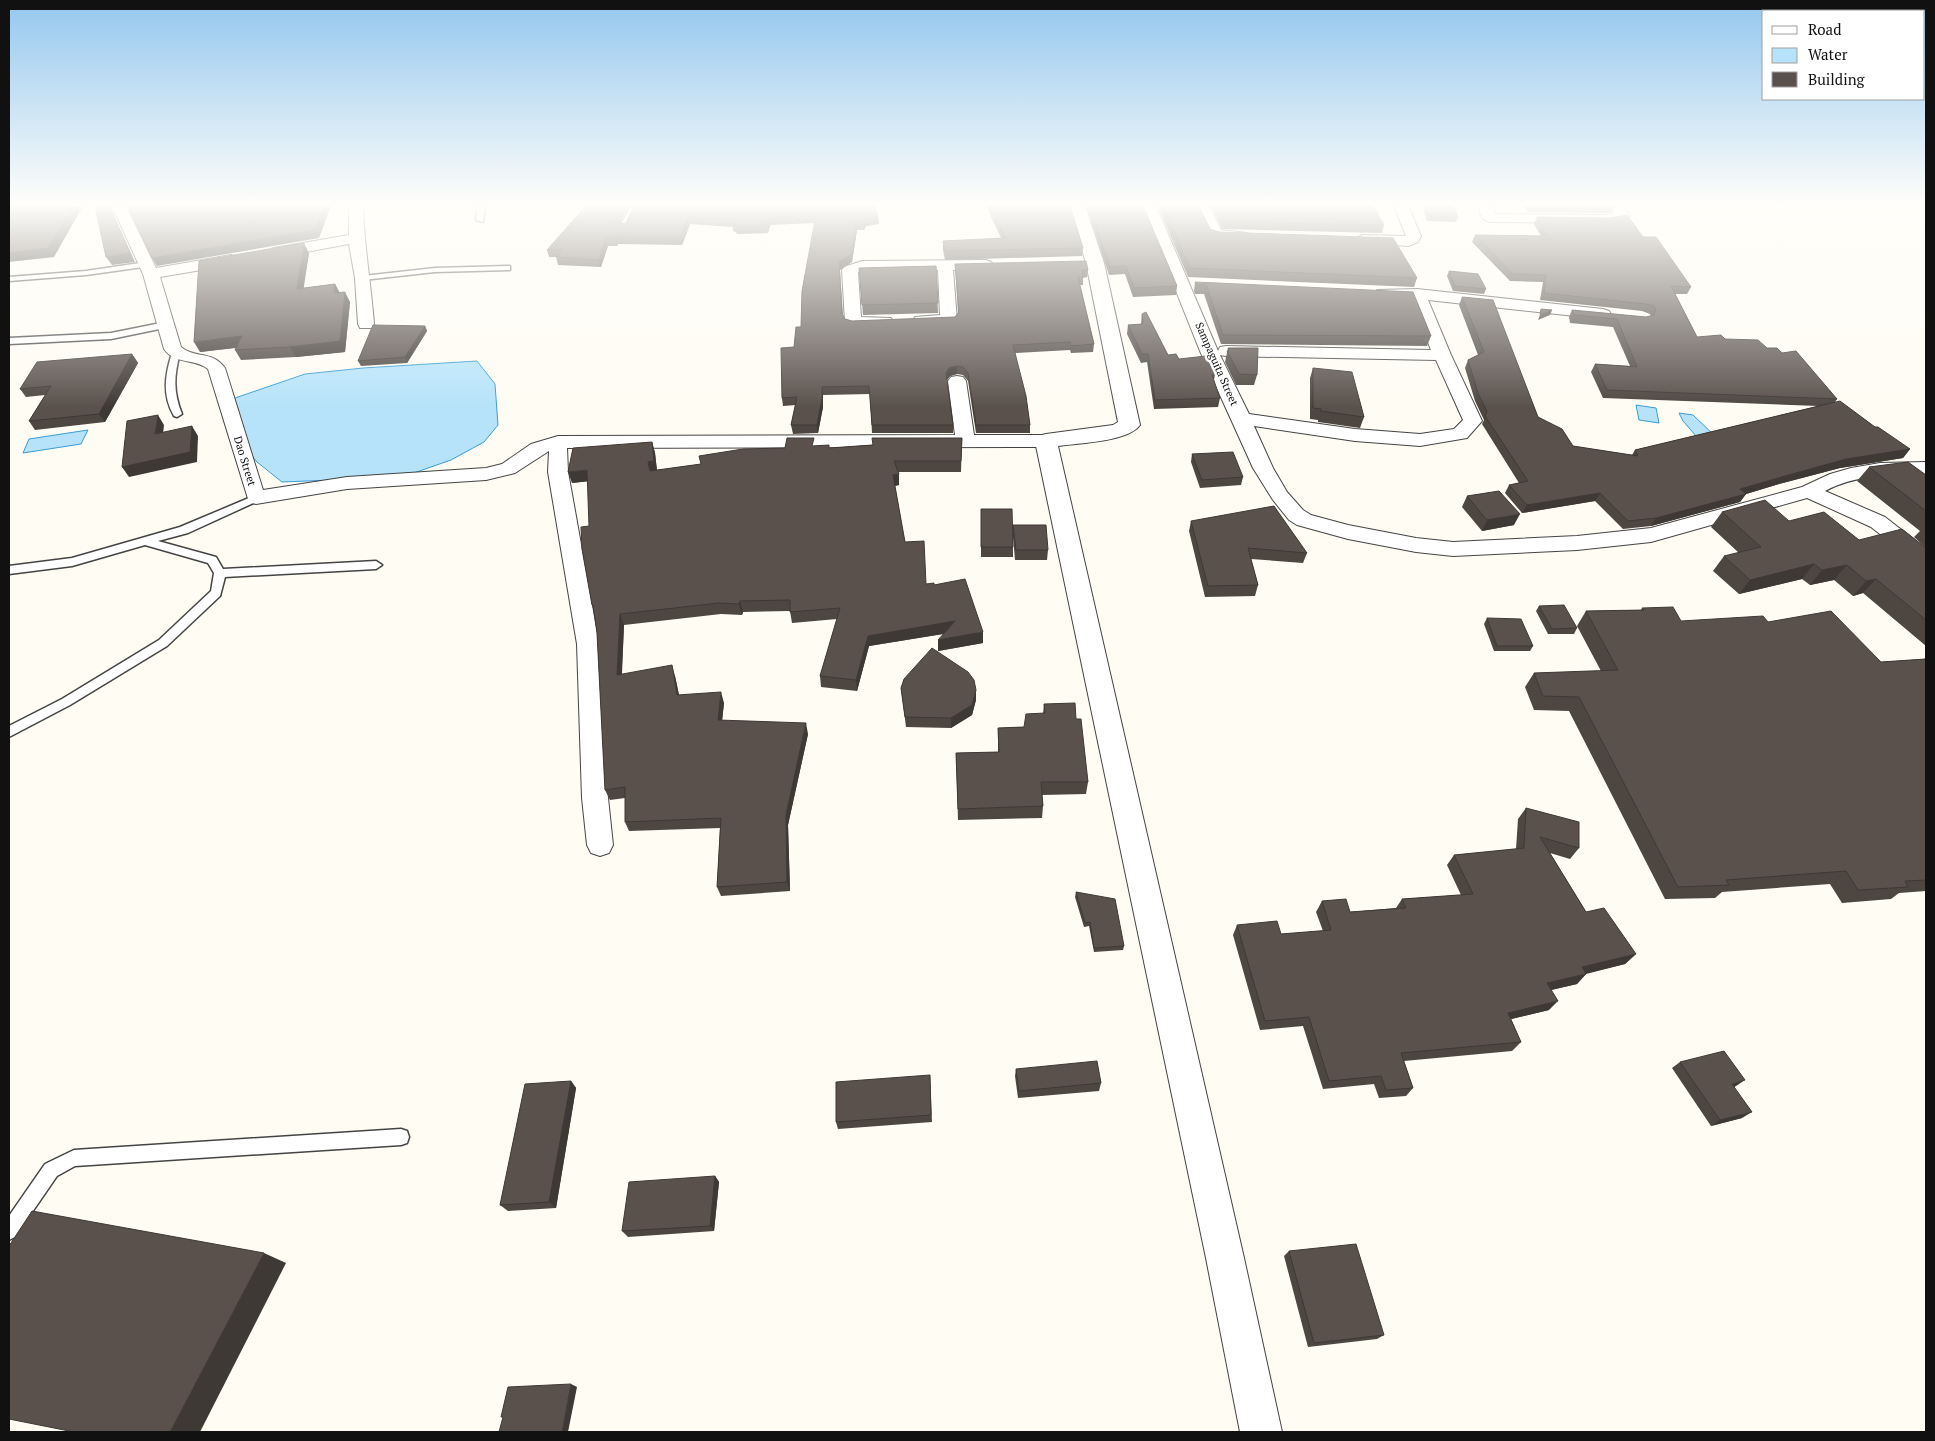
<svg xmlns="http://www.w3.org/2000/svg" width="1935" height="1441" font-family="'PT Serif',serif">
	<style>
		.water { fill: #b6e3fa; stroke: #389dd5 }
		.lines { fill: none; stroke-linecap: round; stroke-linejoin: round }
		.service-casing { stroke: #444; stroke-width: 3 }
		.minor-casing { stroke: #444; stroke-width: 2 }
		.tertiary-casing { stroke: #444; stroke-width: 2 }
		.service { fill: #fff; fill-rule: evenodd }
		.minor { fill: #fff; fill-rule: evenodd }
		.tertiary { fill: #fff; fill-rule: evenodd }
		.wall { fill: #4d4641 }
		.shaded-wall { fill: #3f3935 }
		.building { fill: #5a514c; stroke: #3f3935 }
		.labels { text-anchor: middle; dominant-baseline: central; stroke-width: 5; stroke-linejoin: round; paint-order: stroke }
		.far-street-label { font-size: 11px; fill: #111; stroke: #fff }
	</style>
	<rect width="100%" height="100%" fill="#fffcf4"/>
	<g class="water">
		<polygon points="477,361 495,384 498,425 484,442 451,460 411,474 332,480 282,482 257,462 241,443 237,427 235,398 305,374 363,368"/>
		<polygon points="1636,405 1656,408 1659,423 1639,420"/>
		<polygon points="1679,413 1693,415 1715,436 1696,436 1683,421"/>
		<polygon points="88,430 81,444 23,453 29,439"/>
	</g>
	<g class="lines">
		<g class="service-casing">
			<g id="service">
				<polygon points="477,206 485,206 483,222 476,220"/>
				<polygon points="631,206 639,206 626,230 620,230 619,228"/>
				<polygon points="147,262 150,262 150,266 86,275 9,281 9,277 86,271"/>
				<polygon points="507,266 510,266 510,270 435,272 363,280 359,278 363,276 435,268"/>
				<polygon points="166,322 170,325 169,327 111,339 9,344 9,338 111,333"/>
				<path d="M176,350l4,3c-6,22 -7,39 2,61l-5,3 -3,-1c-12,-21 -9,-41 -2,-63z"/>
				<polygon points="256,495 261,498 260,500 188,533 158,541 216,557 223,569 376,561 382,565 376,569 225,577 220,596 167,646 70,705 9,737 9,726 62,699 159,640 211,591 214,573 208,563 145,545 72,566 9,574 9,566 72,558 180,527"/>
				<polygon points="401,1129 407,1131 409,1137 407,1143 401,1145 75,1166 57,1176 15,1237 9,1240 9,1216 45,1164 74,1150"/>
			</g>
		</g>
		<g class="minor-casing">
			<g id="minor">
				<path d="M112,206h14l30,62 75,-13 5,2 3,3 -3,3 -5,2 -71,12 21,70c14,12 31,3 44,21l38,122 84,-13 139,-9 16,-4 29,-20 27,-8 397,-1 -7,-54 3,-4 6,-1 6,1 3,4 8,54h72l7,2 2,4 -2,4 -7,2 -479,1 1,24 31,172 9,154 5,47 -4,8 -9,3 -9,-3 -4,-8 -5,-47 -5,-154 -29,-172 1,-21 -34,22 -29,7 -139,9 -91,15 -7,-2 -41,-133c-13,-11 -33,-4 -44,-20l-21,-75z"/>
				<path d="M349,206h14c1,40 8,78 11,118l-2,4h-12l-2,-4 -3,-46 -6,-34 -75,14 -5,-2 -3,-3 3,-3 5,-2 75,-13z"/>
				<path d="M1142,206h14l62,145 2,-4 6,-1 205,4 -20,-51 -34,-3 -2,-3 2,-3 40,-1 186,20 6,2 2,3 -2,3 -6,2 -175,-19 23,55 31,66 -15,17 -47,8 -65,-5 -101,-15 19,42 14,24 16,18 8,5 37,10 68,13 37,4 124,-6 74,-8 151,-41 28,-13 21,-6 29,-5 46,-1v12c-34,1 -70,0 -101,17l60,26 41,32v18l-7,-2 -48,-38 -64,-29 -156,44 -74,8 -124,6 -37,-4 -68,-13 -51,-14 -8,-5 -16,-20 -20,-32 -53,-117zM1218,351l2,4 6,1 210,4 27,60 -9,9 -34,5 -65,-5 -106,-15z"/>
				<polygon points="1195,206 1209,206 1221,230 1247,233 1249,236 1247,239 1242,240 1210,237"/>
				<polygon points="1394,206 1408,206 1421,236 1418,242 1408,246 1358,243 1355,240 1358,237 1363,235 1406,236"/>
				<path d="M1479,206h14l2,8 112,1 7,-2 -4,-7h14l6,10 -2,3 -21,4 -117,-1c-9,-2 -10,-8 -11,-16z"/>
				<path d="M986,260l5,2 3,3 -3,3 -38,2 4,50 -2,3 -34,3 -6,-1 -2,-4 2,-4 25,-2 -2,-45 -75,1 -5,1 3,45 30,1 2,4 -2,4c-13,3 -31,3 -44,0l-2,-4 -3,-52 2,-3 18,-6z"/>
			</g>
		</g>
		<g class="tertiary-casing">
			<path id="tertiary" d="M1069,206h16l19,57 36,162c-12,17 -62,18 -82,21l186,812 38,174h-42l-34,-174 -171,-817 3,-5 8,-2 67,-9 5,-3 -32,-159z"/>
		</g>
		<use href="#service" class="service"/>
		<use href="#minor" class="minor"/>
		<use href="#tertiary" class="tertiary"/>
	</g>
	<g class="wall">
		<polygon points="629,206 619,224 626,223 634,206 876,207 875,207 878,217 879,224 866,226 864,230 857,230 852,262 840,270 843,315 845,319 852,321 955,317 958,313 955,264 1088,270 1087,277 1083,278 1083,285 1080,285 1094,344 1093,352 1071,353 1070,350 1015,353 1030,425 1030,433 976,433 968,381 963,375 957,374 950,376 947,380 953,425 953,433 872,433 870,394 823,395 823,407 818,433 793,434 791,425 796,405 783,406 782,398 794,347 801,327 815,223 770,225 768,233 737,234 736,232 733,231 733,227 690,224 682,245 618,244 617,246 608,246 601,267 558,265 556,257 549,257 547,250"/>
		<polygon points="986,206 1070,206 1083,248 1082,256 945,260 943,250 943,241 1001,238"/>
		<polygon points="1086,206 1143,206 1177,286 1176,295 1133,297 1125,274 1109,275"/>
		<polygon points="1160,206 1199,206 1210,229 1219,232 1417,278 1414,287 1188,277 1159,209"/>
		<polygon points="1211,206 1373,206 1384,225 1382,233 1222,229"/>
		<polygon points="1422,206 1453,206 1458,217 1456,222 1427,221"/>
		<polygon points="1524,206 1614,206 1611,212 1607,213 1528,212"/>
		<polygon points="1537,217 1643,237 1691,287 1687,294 1675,294 1697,337 1725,339 1782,353 1837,399 1835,402 1910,449 1903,458 1840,468 1779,484 1746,494 1740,502 1651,526 1623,529 1595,501 1522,513 1505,493 1509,485 1519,483 1482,424 1484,420 1475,401 1465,368 1468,360 1478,355 1459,305 1462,297 1538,417 1573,446 1632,455 1635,450 1818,406 1603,398 1591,372 1595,364 1630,366 1613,327 1570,323 1569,317 1572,310 1646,317 1651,316 1650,314 1642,311 1540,300 1543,282 1510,281 1472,242 1475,235 1541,236 1534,224"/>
		<polygon points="309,253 303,288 335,284 340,293 350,302 345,352 296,357 241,360 235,350 236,348 200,352"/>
		<polygon points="936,266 938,313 863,315 859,268"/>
		<polygon points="1449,271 1486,289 1484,294 1453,291 1447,276"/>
		<polygon points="1195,282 1431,336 1427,346 1221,344 1204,294 1195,294 1194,291"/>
		<polygon points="1142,314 1168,355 1179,359 1215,375 1214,380 1220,398 1218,407 1154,409 1147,362 1141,363 1127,334 1128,325 1141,324"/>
		<polygon points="425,326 427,331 407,363 361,366 358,361"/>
		<polygon points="1228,348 1257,375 1254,385 1236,385 1225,362"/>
		<polygon points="132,354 138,363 105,422 35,430 29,421 45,395 26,397 20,389"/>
		<polygon points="1313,368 1364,417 1360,428 1318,422 1318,420 1310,419 1310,378"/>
		<polygon points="962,438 961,472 898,472 899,485 895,486 905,542 926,584 934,585 983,643 938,651 943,634 869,646 857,691 821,687 820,676 837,619 792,623 790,611 743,612 742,615 721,614 624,625 622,674 675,676 679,695 724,703 722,720 808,734 788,825 790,891 721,896 717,887 720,828 629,831 625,822 625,798 610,800 605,790 597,633 594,612 592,605 588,481 572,483 652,442 655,453 657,470 701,464 785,448 815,446 829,448"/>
		<polygon points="1192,454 1243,477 1241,485 1200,488 1191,462"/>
		<polygon points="1869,467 1926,475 1926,548 1914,537 1920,531 1857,481"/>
		<polygon points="1467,496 1514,525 1482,531 1462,507"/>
		<polygon points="981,509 1013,534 1013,525 1048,550 1047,560 1015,560 1013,537 1013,557 981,557"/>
		<polygon points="1722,512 1789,521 1859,540 1926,548 1926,646 1863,593 1853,596 1834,580 1810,585 1802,579 1739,594 1713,571 1724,556 1739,553 1711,527"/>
		<polygon points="1191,521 1307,553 1303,563 1251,559 1258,585 1255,596 1205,597 1189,531"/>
		<polygon points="1539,606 1577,628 1574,634 1548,634 1536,611"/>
		<polygon points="1642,608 1681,621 1768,622 1881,662 1924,659 1926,657 1926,891 1899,893 1891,899 1842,903 1830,884 1722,892 1715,898 1665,899 1569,711 1534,710 1525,687 1534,673 1601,671 1577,626 1586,611 1641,610"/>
		<polygon points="1487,618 1533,646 1530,651 1494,651 1484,624"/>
		<polygon points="901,688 976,700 972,715 951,728 906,727"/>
		<polygon points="1044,704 1076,719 1088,782 1086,794 1042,795 1043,806 1042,818 958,820 956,753 998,752 998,728 1024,727 1043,714"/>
		<polygon points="1526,808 1579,848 1570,859 1550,853 1586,912 1636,954 1625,964 1586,974 1577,984 1551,990 1549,1010 1511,1019 1521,1042 1512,1051 1404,1061 1413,1088 1406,1096 1379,1098 1374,1084 1323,1089 1303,1026 1260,1030 1233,935 1237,925 1281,934 1323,931 1316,912 1322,901 1350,912 1396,908 1402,899 1461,895 1447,865 1454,855 1516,849 1518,819"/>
		<polygon points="1076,892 1124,946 1123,950 1094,952 1089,926 1084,927 1075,897"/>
		<polygon points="1680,1062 1736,1086 1734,1087 1742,1118 1711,1126 1672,1068"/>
		<polygon points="1016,1069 1101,1083 1099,1091 1018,1098 1015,1076"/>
		<polygon points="930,1075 932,1122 838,1129 836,1122"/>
		<polygon points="571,1081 576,1088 556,1208 508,1211 500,1205"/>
		<polygon points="715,1176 719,1182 714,1231 628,1237 622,1231"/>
		<polygon points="1289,1251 1384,1335 1377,1339 1308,1347 1284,1256"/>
	</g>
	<g class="shaded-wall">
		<polygon points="73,206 83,206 54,257 9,262 9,253"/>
		<polygon points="109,206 111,206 110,207 135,262 112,265 106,257"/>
		<polygon points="324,206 331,206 319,238 157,266 152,258"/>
		<polygon points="623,206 629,206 617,227 615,219"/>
		<polygon points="1610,206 1614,206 1611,212 1607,213"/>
		<polygon points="688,217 690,224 682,245 680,237"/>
		<polygon points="878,217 879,224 866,226 864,230 864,223 865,218"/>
		<polygon points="768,218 770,225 768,233 767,225"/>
		<polygon points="856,222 857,230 852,262 840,270 839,262"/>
		<polygon points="616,236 618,244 617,246 615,238"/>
		<polygon points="606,238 608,246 601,267 599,260"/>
		<polygon points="304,243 309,253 302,299 297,289"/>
		<polygon points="335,284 340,294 334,293"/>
		<polygon points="345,292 350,302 345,352 296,357 290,347"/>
		<polygon points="1552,310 1550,315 1538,320 1540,315"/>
		<polygon points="425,326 427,331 407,363 405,357"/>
		<polygon points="242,336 248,346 200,352 194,342"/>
		<polygon points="132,354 138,363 105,422 99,414"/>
		<polygon points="957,366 957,374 950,376 946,381 946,373 949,368"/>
		<polygon points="822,387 823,407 818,433 817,425"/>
		<polygon points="158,415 164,425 162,443 155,434"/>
		<polygon points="192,426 198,436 197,462 129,477 122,467"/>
		<polygon points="652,442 655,453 657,472 650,471 648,462"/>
		<polygon points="1910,449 1903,458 1840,468 1779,484 1746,494 1740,502 1651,526 1656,518 1740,489 1846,459"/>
		<polygon points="587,470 591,481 572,483 568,472"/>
		<polygon points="899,474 899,485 893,486 893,475"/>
		<polygon points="1600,493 1595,501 1522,513 1527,505"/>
		<polygon points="1520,514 1514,525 1482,531 1487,520"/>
		<polygon points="1814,564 1802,579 1739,594 1750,580"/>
		<polygon points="1847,565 1834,580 1810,585 1822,570"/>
		<polygon points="1876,579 1863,593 1853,596 1866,581"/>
		<polygon points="740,601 743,612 742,615 739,604"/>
		<polygon points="620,614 624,625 621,686 617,675"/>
		<polygon points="955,621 955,632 869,646 857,691 856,680 868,636"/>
		<polygon points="983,632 983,643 938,651 938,640"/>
		<polygon points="672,665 675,676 681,705 677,695"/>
		<polygon points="976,690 976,700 972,715 951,728 951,718"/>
		<polygon points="721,692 724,703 721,731 718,720"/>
		<polygon points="806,723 808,734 788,825 790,891 787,882 786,815"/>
		<polygon points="1636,954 1625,964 1572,977 1582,967"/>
		<polygon points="1586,974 1577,984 1538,993 1547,983"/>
		<polygon points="1558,1001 1549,1010 1499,1022 1508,1013"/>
		<polygon points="1745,1080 1736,1086 1723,1090 1732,1084"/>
		<polygon points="571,1081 576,1088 556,1208 549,1202"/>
		<polygon points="1752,1112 1742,1118 1711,1126 1720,1120"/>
		<polygon points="715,1176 719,1182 714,1231 710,1226"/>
		<polygon points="264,1253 286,1263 200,1432 170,1432"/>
		<polygon points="571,1384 577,1387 568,1432 562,1432"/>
	</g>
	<g class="building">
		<polygon points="9,206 73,206 48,248 9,253"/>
		<polygon points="95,206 109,206 130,253 106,257"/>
		<polygon points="127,206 324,206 315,230 152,258"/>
		<polygon points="586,206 623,206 615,219 618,224 626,223 634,206 875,206 878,217 865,218 864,223 856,222 852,254 839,262 842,314 845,319 852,321 955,317 959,312 955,264 1086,261 1088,270 1082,270 1083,277 1078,277 1094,344 1071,346 1070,342 1013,345 1026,396 1030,425 976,425 968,373 963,367 957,366 949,368 946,373 953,425 872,425 869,386 822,387 822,399 817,425 791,425 797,397 782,398 781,348 794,347 796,327 801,327 802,291 816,215 768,218 767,225 735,226 736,224 732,224 734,219 688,217 680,237 616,236 615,238 606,238 599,260 556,257 562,249 547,250"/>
		<polygon points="990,206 1070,206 1083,248 945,251 943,241 1005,238"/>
		<polygon points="1089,206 1143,206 1177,286 1134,288 1126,266 1110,267"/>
		<polygon points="1163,206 1199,206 1210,229 1219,232 1393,238 1417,278 1190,268"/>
		<polygon points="1216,206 1373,206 1384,225 1224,222"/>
		<polygon points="1425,206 1453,206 1458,217 1429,216"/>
		<polygon points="1627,215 1643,237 1656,237 1691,287 1671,286 1697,337 1721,335 1725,339 1758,340 1767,348 1777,348 1782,353 1796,351 1837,399 1607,390 1595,364 1637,367 1617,319 1574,315 1572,310 1646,317 1654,315 1656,309 1654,306 1646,304 1544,293 1546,275 1513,274 1475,235 1548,236 1537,217 1610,218"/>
		<polygon points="304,243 297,289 335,284 334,293 345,292 340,341 290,347 235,350 242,336 194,342 199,261"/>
		<polygon points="936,266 938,303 862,305 859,268"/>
		<polygon points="1449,271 1478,274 1486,289 1455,286"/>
		<polygon points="1195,282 1413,292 1431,336 1223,335 1206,284 1197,285"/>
		<polygon points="1462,297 1493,300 1538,417 1562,429 1573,446 1638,456 1635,450 1840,401 1875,427 1878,427 1910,449 1846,459 1785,476 1740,489 1746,494 1656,518 1628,521 1600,493 1527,505 1509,485 1528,481 1485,416 1487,412 1478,393 1468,360 1484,352"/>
		<polygon points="1541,309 1552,310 1540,315"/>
		<polygon points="1146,312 1168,355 1176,354 1179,359 1206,356 1215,375 1212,375 1220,398 1155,400 1148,354 1142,354 1128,325 1143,324 1142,314"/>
		<polygon points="373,325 425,326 405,357 358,361"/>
		<polygon points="1228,348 1258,348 1257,375 1239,374 1227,351 1229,351"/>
		<polygon points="132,354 99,414 29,421 51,386 20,389 37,362"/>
		<polygon points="1313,368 1352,372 1364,417 1321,411 1321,409 1313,408"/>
		<polygon points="158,415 155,434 192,426 190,452 122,467 127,421"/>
		<polygon points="787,438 814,438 812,446 829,445 829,448 873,445 872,438 962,438 961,461 894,461 899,474 893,475 905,542 924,541 926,584 934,583 934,585 965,579 983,632 938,640 955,621 868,636 856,680 820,676 840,608 790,612 790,600 740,601 739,604 719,603 620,614 617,675 672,665 677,695 721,692 718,720 806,723 786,815 787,882 717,887 721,818 625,822 625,787 605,790 597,633 593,605 592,605 582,549 581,527 589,526 587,470 568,472 573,448 652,442 654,461 648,462 650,471 701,464 699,456 743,449 785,448"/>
		<polygon points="1233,452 1243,477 1202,480 1192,454"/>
		<polygon points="1908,462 1926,475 1926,511 1869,467"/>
		<polygon points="1499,491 1520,514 1487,520 1467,496"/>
		<polygon points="1765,500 1789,521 1824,512 1859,540 1902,529 1926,548 1926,620 1876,579 1866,581 1847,565 1822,570 1814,564 1750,580 1724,556 1761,547 1722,512"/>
		<polygon points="1274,506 1307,553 1248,548 1258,585 1208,586 1191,521"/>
		<polygon points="981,509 1012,509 1013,547 981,547"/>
		<polygon points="1013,525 1046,525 1048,550 1016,550"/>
		<polygon points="1564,605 1577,628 1552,629 1539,606"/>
		<polygon points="1673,607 1681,621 1763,616 1768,622 1831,611 1881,662 1926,659 1926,880 1905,881 1908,887 1858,890 1846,871 1726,880 1729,885 1678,887 1579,697 1543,696 1534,673 1618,670 1586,611 1644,610 1642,608"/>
		<polygon points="1487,618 1521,619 1533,646 1497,646"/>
		<polygon points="932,648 968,672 974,680 976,690 972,705 951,718 905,717 901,688 904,679"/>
		<polygon points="1075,703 1076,719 1081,719 1088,782 1041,782 1043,806 958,809 956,753 999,752 998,728 1024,727 1026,714 1045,713 1044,704"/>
		<polygon points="1526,808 1579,822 1579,848 1540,837 1586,912 1604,908 1636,954 1582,967 1586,974 1547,983 1558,1001 1508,1013 1521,1042 1401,1053 1413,1088 1386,1090 1381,1076 1329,1081 1309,1017 1265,1021 1237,925 1277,921 1281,934 1331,930 1322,901 1346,899 1350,912 1406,908 1402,899 1473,894 1454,855 1524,848"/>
		<polygon points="1076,892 1115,899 1124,946 1094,948 1090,922 1085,923"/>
		<polygon points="1724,1051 1745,1080 1732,1084 1752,1112 1720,1120 1680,1062"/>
		<polygon points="1097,1061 1101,1083 1019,1091 1016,1069"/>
		<polygon points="930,1075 931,1115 836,1122 836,1082"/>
		<polygon points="571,1081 549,1202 500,1205 525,1084"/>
		<polygon points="715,1176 710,1226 622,1231 629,1182"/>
		<polygon points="32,1211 264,1253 170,1432 74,1432 9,1419 9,1246"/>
		<polygon points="1356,1244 1384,1335 1314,1343 1289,1251"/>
		<polygon points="571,1384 562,1432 499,1432 503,1417 501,1417 508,1387"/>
	</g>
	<linearGradient id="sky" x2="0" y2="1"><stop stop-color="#94c7ef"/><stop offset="0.5" stop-color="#fffefa"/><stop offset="1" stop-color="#fffefa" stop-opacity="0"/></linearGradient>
	<rect width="1935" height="408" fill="url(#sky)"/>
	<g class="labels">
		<g class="far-street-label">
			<text transform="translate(1217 364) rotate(66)">Sampaguita Street</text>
			<text transform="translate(245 461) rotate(73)">Dao Street</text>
		</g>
	</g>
	<rect width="1935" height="1441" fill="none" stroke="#111111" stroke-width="20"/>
	<rect x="1762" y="10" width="162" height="90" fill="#ffffff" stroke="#a0a0a0"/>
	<rect x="1772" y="26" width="25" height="8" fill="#ffffff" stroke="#a0a0a0"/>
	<text x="1808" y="35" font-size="15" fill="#111111">Road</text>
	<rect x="1772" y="48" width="25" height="15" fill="#b6e3fa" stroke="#a0a0a0"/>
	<text x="1808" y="60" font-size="15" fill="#111111">Water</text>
	<rect x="1772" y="72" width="25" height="15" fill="#5a514c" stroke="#a0a0a0"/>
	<text x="1808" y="85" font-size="15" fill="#111111">Building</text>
</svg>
